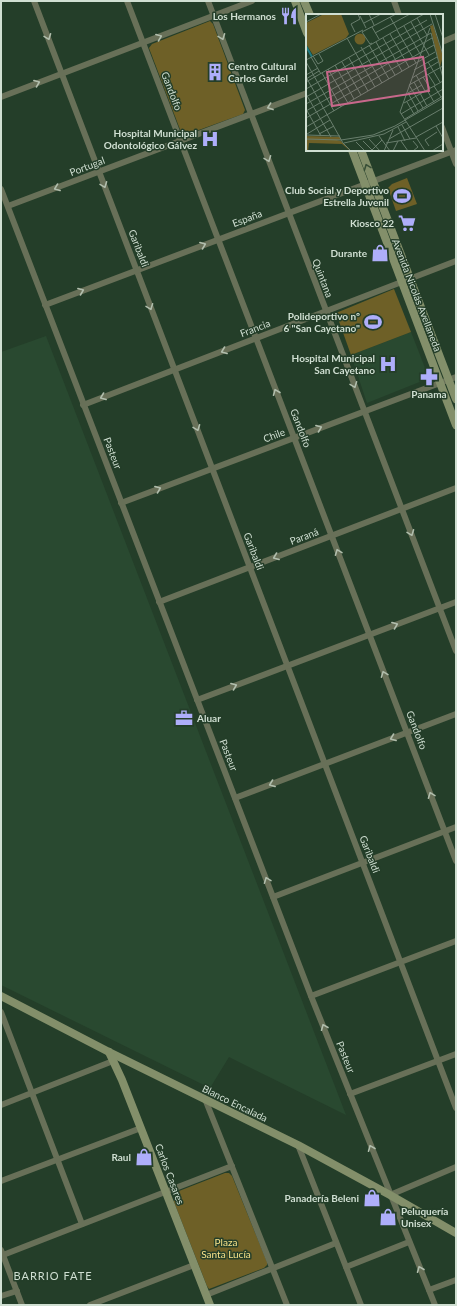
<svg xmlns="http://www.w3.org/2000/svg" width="457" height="1306" font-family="Lato,sans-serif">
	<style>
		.built { fill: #294930 }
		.green { fill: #6e6027 }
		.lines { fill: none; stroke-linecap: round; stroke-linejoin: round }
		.street { stroke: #687058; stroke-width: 6 }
		.secondary { stroke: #838f6a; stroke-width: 8 }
		.oneway { stroke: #b1bead }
		.oneway2 { stroke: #374e36 }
		.labels { text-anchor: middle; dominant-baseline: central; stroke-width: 3; stroke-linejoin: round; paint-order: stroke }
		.poi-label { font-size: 10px; font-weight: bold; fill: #d0dfd2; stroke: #243e29; text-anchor: end }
		.street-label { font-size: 10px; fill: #d0dfd2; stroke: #243e29 }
		.park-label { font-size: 10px; fill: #f7e188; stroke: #243e29 }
		.neighbourhood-label { font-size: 11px; letter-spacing: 1px; fill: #d0dfd2; stroke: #243e29 }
		.inset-river { fill: none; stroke: #1e7a81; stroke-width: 2 }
		.inset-road { fill: none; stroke: #697e6d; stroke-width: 1 }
		.view { fill: #c8688b; fill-opacity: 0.15; stroke: #c8688b; stroke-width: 2 }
		.inset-edge { fill: none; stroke: #d0dfd2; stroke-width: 2 }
	</style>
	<rect width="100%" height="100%" fill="#243e29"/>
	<g class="built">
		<polygon points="411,332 427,373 420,376 422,381 367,403 351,355"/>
		<polygon points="46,336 346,1115 229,1057 210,1088 1,985 1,352"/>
	</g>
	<g class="green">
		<polygon points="210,21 213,24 245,110 243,114 185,135 181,132 149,48 152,44"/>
		<polygon points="407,178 417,204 396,211 388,188 392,184"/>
		<polygon points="394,289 411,332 351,355 336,313"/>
		<path d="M225,1173h4l3,3 35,86v3l-3,3 -55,21 -2,-3 -33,-84c0,-5 0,-8 5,-11z"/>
	</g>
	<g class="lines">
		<g class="street">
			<polyline points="34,1 456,1108"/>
			<polyline points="127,1 456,861"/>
			<polyline points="208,1 456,651"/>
			<polyline points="394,1 399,15"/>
			<polyline points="442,42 456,36"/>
			<polyline points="1,97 252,1"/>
			<polyline points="442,127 456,164"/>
			<polyline points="1,189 311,996 435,1305"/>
			<polyline points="8,206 307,93"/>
			<polyline points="45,305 456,150"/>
			<polyline points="83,405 456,261"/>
			<polyline points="121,503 456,377"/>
			<polyline points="159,602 456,488"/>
			<polyline points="197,700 456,602"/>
			<polyline points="235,798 456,714"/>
			<polyline points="273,897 456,827"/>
			<polyline points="311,996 456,941"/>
			<polyline points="1,1012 82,1224"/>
			<polyline points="350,1094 456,1054"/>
			<polyline points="205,1099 287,1305"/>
			<polyline points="1,1105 113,1061"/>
			<polyline points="298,1145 361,1305"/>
			<polyline points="1,1181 141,1128"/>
			<polyline points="390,1195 456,1167"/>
			<polyline points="1,1250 22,1305"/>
			<polyline points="3,1255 232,1166"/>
			<polyline points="346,1267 409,1242"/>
			<polyline points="429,1290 456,1280"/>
			<polyline points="206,1295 336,1243"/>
			<polyline points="1,1296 17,1291"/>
			<polyline points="90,1305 194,1265"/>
		</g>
		<g class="secondary">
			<polyline points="295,1 307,33"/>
			<polyline points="304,1 310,15"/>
			<polyline points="352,150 456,425"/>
			<polyline points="361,150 456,399"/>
			<polyline points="1,996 109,1052 298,1145 390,1195 456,1233"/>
			<polyline points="109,1052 122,1080 210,1305"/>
		</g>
	</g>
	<defs><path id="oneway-chevron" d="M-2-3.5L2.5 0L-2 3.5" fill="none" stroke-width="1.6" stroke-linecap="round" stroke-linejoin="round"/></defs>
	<g class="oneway">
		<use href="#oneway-chevron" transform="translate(48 37) rotate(69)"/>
		<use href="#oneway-chevron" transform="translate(159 37) rotate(-21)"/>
		<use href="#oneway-chevron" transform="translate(222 37) rotate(69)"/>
		<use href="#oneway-chevron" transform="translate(37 83) rotate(-21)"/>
		<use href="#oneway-chevron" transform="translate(270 107) rotate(160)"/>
		<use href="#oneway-chevron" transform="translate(268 159) rotate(69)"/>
		<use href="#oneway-chevron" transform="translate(104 185) rotate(69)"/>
		<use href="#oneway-chevron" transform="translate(57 188) rotate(159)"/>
		<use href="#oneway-chevron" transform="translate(203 245) rotate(-21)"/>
		<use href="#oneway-chevron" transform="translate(81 291) rotate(-21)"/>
		<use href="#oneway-chevron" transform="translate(150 307) rotate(69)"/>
		<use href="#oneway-chevron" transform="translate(224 351) rotate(159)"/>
		<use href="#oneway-chevron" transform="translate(354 385) rotate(69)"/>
		<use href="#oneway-chevron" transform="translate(276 392) rotate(-112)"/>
		<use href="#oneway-chevron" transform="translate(103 397) rotate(159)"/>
		<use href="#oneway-chevron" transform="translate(197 428) rotate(69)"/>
		<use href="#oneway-chevron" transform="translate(319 428) rotate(-21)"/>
		<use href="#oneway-chevron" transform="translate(158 489) rotate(-21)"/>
		<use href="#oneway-chevron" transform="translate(411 533) rotate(69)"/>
		<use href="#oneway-chevron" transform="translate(338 552) rotate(-111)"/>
		<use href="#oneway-chevron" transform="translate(276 557) rotate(159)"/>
		<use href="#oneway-chevron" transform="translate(395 625) rotate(-21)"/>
		<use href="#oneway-chevron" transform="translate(384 674) rotate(-111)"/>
		<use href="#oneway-chevron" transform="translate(234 686) rotate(-21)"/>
		<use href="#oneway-chevron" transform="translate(393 738) rotate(159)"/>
		<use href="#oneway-chevron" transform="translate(272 784) rotate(159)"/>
		<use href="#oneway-chevron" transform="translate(431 795) rotate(-111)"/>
		<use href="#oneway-chevron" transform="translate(267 880) rotate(-111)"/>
		<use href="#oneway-chevron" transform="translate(324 1027) rotate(-112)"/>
		<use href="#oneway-chevron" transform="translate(371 1148) rotate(-112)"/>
		<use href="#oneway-chevron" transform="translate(420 1269) rotate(-112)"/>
	</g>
	<use class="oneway2" href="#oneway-chevron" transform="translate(367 167) rotate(-111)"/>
	<defs>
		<g id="restaurant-bare" transform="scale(1.38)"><path d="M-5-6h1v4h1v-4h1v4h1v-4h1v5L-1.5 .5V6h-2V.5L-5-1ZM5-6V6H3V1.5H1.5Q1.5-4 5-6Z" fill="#aeaefa" stroke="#243e29" stroke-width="2.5" paint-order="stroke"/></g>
		<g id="building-bare" transform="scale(1.38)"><path d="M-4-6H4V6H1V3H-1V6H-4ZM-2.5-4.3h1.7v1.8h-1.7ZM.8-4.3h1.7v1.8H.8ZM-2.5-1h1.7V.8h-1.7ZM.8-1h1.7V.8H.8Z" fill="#aeaefa" stroke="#243e29" stroke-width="2.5" paint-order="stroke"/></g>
		<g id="hospital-bare" transform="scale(1.38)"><path d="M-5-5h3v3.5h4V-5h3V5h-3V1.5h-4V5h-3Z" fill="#aeaefa" stroke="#243e29" stroke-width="2.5" paint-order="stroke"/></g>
		<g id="stadium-bare" transform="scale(1.38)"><path d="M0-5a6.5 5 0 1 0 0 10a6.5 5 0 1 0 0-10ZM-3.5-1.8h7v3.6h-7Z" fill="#aeaefa" stroke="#243e29" stroke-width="2.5" paint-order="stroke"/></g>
		<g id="supermarket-bare" transform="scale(1.38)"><path d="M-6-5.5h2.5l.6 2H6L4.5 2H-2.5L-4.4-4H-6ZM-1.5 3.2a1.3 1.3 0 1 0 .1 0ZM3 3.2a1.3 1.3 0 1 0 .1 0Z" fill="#aeaefa" stroke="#243e29" stroke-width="2.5" paint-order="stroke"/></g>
		<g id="shop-bare" transform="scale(1.38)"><path d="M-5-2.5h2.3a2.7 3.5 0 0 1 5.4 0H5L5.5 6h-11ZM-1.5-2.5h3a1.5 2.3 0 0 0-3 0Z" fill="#aeaefa" stroke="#243e29" stroke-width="2.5" paint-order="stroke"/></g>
		<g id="pharmacy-bare" transform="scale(1.38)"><path d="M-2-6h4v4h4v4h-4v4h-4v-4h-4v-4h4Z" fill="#aeaefa" stroke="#243e29" stroke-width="2.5" paint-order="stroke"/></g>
		<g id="office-bare" transform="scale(1.38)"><path d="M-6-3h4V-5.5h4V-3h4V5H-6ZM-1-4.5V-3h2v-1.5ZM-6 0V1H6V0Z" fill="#aeaefa" stroke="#243e29" stroke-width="2.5" paint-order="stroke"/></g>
	</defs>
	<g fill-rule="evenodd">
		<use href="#restaurant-bare" x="289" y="16"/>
		<use href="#building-bare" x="215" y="72"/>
		<use href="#hospital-bare" x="210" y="139"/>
		<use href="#stadium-bare" x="402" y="196"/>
		<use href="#supermarket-bare" x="407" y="223"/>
		<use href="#shop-bare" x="380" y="253"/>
		<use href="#stadium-bare" x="373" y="322"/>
		<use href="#hospital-bare" x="388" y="364"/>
		<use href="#pharmacy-bare" x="429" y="377"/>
		<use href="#office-bare" x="184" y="718"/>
		<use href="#shop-bare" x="144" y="1157"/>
		<use href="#shop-bare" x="372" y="1198"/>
		<use href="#shop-bare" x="388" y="1217"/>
	</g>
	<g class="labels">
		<g class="poi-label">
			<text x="276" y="16">Los Hermanos</text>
			<text x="228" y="66" text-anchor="start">Centro Cultural<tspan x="228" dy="12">Carlos Gardel</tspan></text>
			<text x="197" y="133">Hospital Municipal<tspan x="197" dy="12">Odontológico Gálvez</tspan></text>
			<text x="389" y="190">Club Social y Deportivo<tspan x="389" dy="12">Estrella Juvenil</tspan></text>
			<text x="394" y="223">Kiosco 22</text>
			<text x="367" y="253">Durante</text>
			<text x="360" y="316">Polideportivo nº<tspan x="360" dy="12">6 "San Cayetano"</tspan></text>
			<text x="375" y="358">Hospital Municipal<tspan x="375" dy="12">San Cayetano</tspan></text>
			<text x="429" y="394" text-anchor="middle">Panama</text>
			<text x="197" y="718" text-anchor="start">Aluar</text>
			<text x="131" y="1157">Raul</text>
			<text x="359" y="1198">Panadería Beleni</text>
			<text x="401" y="1211" text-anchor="start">Peluquería<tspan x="401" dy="12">Unisex</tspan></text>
		</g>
		<g class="street-label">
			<text transform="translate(172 91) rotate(69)">Gandolfo</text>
			<text transform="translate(87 166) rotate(-21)">Portugal</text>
			<text transform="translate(247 218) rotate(-21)">España</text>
			<text transform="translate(139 248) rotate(69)">Garibaldi</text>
			<text transform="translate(323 278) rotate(69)">Quintana</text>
			<text transform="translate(417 295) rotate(69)">Avenida Nicolás Avellaneda</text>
			<text transform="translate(255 328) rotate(-21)">Francia</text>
			<text transform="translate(301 428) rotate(69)">Gandolfo</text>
			<text transform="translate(274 435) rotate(-21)">Chile</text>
			<text transform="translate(113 453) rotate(69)">Pasteur</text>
			<text transform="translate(304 536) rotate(-21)">Paraná</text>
			<text transform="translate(254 551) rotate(69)">Garibaldi</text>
			<text transform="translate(417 730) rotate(69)">Gandolfo</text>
			<text transform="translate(229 755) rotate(69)">Pasteur</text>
			<text transform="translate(370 854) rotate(69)">Garibaldi</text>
			<text transform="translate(346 1057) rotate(68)">Pasteur</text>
			<text transform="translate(235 1103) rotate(26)">Blanco Encalada</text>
			<text transform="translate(170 1174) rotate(69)">Carlos Casares</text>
		</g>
		<g class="park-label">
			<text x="226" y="1242">Plaza<tspan x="226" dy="12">Santa Lucía</tspan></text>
		</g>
		<g class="neighbourhood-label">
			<text x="53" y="1275">BARRIO FATE</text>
		</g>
	</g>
	<g transform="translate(306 14)">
		<rect width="137" height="137" fill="#243e29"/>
		<path d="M18,0h17l8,20 -3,4 -33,17 -7,-11v-21zM127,11l10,31 -3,11 -10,-41zM48.5 25a5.5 5.5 0 1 1 11 0a5.5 5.5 0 1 1-11 0ZM0,122l34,1 1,3 -4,1h4l9,10 -8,-7 -33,-1 -1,8h-2v-12l30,2 -30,-2z" fill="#6e6027"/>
		<path class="inset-river" d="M0,32l6,11"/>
		<path class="inset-road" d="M63,0l5,11M124,0l13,41M129,0l8,24M54,2l6,12M84,3l7,12M111,4l10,17M0,8l15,-8M105,8l18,33M58,9l17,-9M98,12l19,33M66,13l7,12M91,16l19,33M49,18l-4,-8 9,-5 -2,-5M69,19l35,-19M125,19l12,45M84,20l19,33M41,24l28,49M77,24l19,33M70,28l19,33M66,29l-2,1 -8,-12 34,-18M63,31l20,34M55,33l21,36M7,42l5,8 5,-3 -4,-7M5,43l10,17M43,44l19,33M0,46l57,-30M0,48l28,49M36,48l19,33M122,48l12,20M29,51l19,34M22,55l20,34M108,56l23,-13M16,59l19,34M122,60l7,11M0,61l12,-7M110,61l9,16M0,63l37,66 8,8M117,63l7,11M106,64l26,-16M0,65l13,-8M0,68l118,-68M108,68l13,24M103,71l34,-19M103,71l14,23M128,72l7,11M0,75l121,-69M121,76l7,12M102,79l10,18M102,79l14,-8M0,80l25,43M0,83l126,-73M101,88l7,12M98,89l39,-22M0,90l125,-71M0,95l15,27M0,97l126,-73M95,100l42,-25M0,104l128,-73M99,105l38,-23M96,111l8,14M130,112l7,12M0,113l129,-75M92,113l7,14M1,120l23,-14M13,120l15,-8M0,121l34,1M73,122l11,15M110,123l27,-15M0,125l35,1 32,-5 22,-9 48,-28M63,125l11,12M83,125l54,-31M57,127l9,9M95,127l7,10M107,127l5,6 -5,4M50,128l9,9M38,129l40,-9 22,-12M80,129l12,-2M123,132l-4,-6 12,-8M65,137l11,-11M78,137l9,-21M87,137l5,-10 18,-3M119,137l-25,-39 30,-84M126,137l11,-7"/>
		<path class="view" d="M117,43l6,34 -97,15 -5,-34z"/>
		<rect width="137" height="137" class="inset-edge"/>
	</g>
	<rect width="457" height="1306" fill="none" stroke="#d0dfd2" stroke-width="4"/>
</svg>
